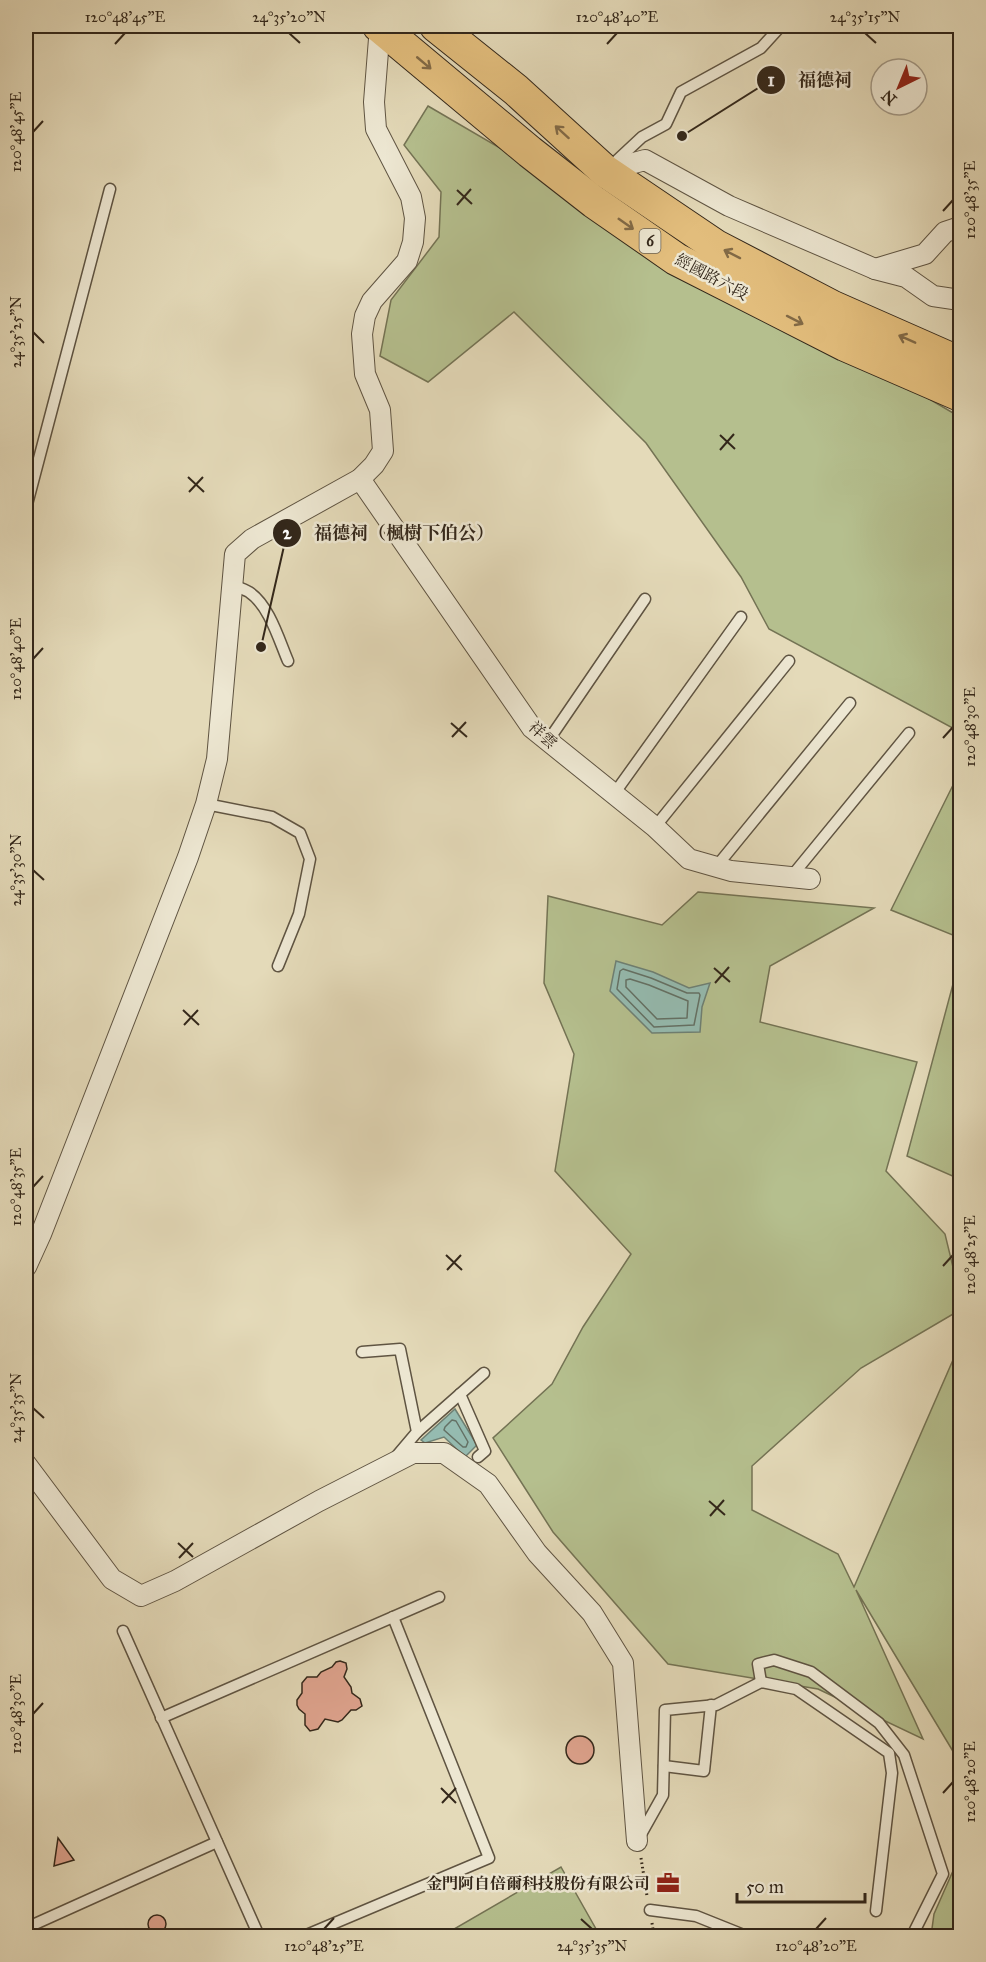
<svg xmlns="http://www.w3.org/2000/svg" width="986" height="1962" font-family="'IM FELL Great Primer','Noto Serif TC',serif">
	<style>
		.green { fill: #b5bf8e; stroke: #747354; stroke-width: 1.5 }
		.water { fill: #95bbb0; stroke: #6e8074; stroke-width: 1.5 }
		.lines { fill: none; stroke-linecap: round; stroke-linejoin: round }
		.shore { stroke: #647165; stroke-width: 1.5 }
		.building { fill: #e0a48f; stroke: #33271a; stroke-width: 1.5 }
		.service-casing { stroke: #5f5442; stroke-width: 13 }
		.minor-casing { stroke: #5f5442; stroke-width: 22 }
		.primary-casing { stroke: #33271a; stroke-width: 34 }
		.path { stroke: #33271a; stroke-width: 3; stroke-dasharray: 1.5 3; stroke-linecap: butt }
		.service { stroke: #ede7d2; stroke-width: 10 }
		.minor { stroke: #ede7d2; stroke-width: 20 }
		.primary { stroke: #e2bd7c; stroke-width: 32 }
		.oneway { stroke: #826a46 }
		.ticks { fill: none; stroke: #33271a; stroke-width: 2 }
		.labels { text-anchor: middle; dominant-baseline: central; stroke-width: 5; stroke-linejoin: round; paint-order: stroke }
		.shield { fill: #ede7d2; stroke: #6b6151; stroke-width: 1.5 }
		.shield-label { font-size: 15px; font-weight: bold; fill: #33271a }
		.street-label { font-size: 16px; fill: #33271a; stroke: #ede7d2 }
		.poi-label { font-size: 16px; font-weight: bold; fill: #33271a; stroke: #ede7d2; text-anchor: end }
		.leader { fill: none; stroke: #33271a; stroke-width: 2 }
		.callout-dot { fill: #33271a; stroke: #ede7d2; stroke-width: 2 }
		.mark-label { font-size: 18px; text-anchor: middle; font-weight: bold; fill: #fff }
		.callout-label { font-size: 18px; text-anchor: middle; font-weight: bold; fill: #33271a; stroke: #ede7d2; stroke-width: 5; stroke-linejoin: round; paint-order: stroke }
		.neatline { fill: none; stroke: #33271a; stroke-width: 2 }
		.ticks-label { font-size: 15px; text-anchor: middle; fill: #33271a }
	</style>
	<rect width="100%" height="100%" fill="#e4dab9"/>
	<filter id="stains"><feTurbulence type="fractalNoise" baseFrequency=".00333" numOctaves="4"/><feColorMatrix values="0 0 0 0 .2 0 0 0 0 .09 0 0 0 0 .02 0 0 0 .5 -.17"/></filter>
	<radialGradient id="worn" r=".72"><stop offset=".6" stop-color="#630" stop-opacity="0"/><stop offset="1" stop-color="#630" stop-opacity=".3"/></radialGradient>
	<g class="green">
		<polygon points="428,106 960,417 960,732 769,629 741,577 646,443 514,312 428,382 380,356 391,300 439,237 441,192 404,145"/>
		<polygon points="960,771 960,938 891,910"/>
		<polygon points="698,892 874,908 770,966 760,1022 917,1062 886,1171 945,1234 960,1296 960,1310 861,1368 752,1466 752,1510 838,1554 854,1587 953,1360 960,1368 960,1763 856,1590 923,1739 818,1689 668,1664 553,1532 493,1438 552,1384 583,1327 631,1254 555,1171 574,1054 544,983 548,896 662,925"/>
		<polygon points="960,958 960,1161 957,1178 907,1156"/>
		<polygon points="960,1855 960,1936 931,1936 934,1914"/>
		<polygon points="561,1867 600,1936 442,1936"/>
	</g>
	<g class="water">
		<polygon points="616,961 653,972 689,988 710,983 702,1007 700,1032 652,1033 610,991"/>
		<polygon points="455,1409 477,1445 465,1457 444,1437 425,1443 421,1440"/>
	</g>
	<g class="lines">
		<g class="shore">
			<polygon points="623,969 651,978 687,993 699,993 700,995 694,1025 654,1027 617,989 620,971"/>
			<polygon points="630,979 649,985 688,1001 687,1018 657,1019 626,987 626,980"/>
			<polygon points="452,1420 456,1421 468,1442 466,1447 463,1447 444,1430 445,1427"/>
		</g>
	</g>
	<g class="building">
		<polygon points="340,1661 346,1663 347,1669 344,1677 351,1687 352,1693 360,1699 362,1706 356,1710 351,1710 342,1720 338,1722 325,1719 318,1729 310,1731 305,1725 305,1714 299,1709 297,1705 297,1700 302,1693 302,1683 307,1677 317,1677 321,1672 332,1667 336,1662"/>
		<circle cx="580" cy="1750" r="14"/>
		<polygon points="58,1838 74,1860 54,1866"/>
		<circle cx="157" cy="1924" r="9"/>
	</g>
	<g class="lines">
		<g class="service-casing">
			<g id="service">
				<polyline points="612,165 642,137 666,124 681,92 761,48 781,26"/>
				<polyline points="26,508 110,189"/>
				<path d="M232,585c5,2 12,4 17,7 20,13 30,48 39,69"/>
				<polyline points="548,741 645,599"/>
				<polyline points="614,794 741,617"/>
				<polyline points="206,804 272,817 300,833 310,859 299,914 278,966"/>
				<polyline points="655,827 789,661"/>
				<polyline points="716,867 850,703"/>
				<polyline points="791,877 909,733"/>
				<polyline points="362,1352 400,1349 417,1432 395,1458"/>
				<polyline points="460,1394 485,1451 478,1457"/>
				<polyline points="417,1432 484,1373"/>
				<polyline points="123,1631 259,1936"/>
				<polyline points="761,1682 758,1664 774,1660 811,1672 879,1723 904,1755 943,1874 912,1936"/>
				<polyline points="161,1718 439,1597"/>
				<polyline points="664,1766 704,1771 711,1705"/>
				<polyline points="640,1836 663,1795 665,1710 716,1705 761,1682 796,1689 889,1753 892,1773 876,1911"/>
				<polyline points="650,1910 696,1916 746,1936"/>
				<polyline points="26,1928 217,1842"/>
				<polyline points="304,1936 489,1858 393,1617"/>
			</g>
		</g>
		<g class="minor-casing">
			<g id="minor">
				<polyline points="605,171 645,160 729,206 875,269 906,277 933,296 960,300"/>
				<polyline points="875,269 925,254 945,232 960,227"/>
				<polyline points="360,479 532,728 655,827 689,859 731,871 810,879"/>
				<polyline points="26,1267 41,1234 188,857 206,804 217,759 235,554 252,539 360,479 374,465 383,451 380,410 365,374 362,334 365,316 372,301 407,261 413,242 415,218 411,197 376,129 374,102 380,26"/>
				<polyline points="26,1464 112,1579 141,1596 175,1581 319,1501 413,1453 444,1453 488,1484 537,1553 592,1613 623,1663 637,1841"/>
			</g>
		</g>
		<g class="primary-casing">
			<g id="primary">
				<polyline points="379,26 530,152 594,202 676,259 845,345 960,395"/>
				<polyline points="436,26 516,90 605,171 716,246 833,307 960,363"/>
			</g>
		</g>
		<g class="path">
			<polyline points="641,1858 647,1896"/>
			<polyline points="652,1923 654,1936"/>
		</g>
		<use href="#service" class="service"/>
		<use href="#minor" class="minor"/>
		<use href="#primary" class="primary"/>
	</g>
	<defs><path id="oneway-shaft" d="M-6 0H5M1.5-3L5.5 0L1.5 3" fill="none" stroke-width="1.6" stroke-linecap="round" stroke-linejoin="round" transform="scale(1.5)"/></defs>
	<g class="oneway">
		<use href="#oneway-shaft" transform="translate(424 63) rotate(40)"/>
		<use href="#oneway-shaft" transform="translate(562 132) rotate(-138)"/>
		<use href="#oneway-shaft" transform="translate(626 224) rotate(35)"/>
		<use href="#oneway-shaft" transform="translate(732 254) rotate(-153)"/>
		<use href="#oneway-shaft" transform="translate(795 320) rotate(27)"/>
		<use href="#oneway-shaft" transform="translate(907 339) rotate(-156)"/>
	</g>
	<path class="ticks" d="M289,33l11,10M865,33l11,10M115,44l10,-11M607,44l10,-11M33,132l10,-11M457,190l15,14M457,205l14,-16M943,211l10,-11M33,332l11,11M720,435l15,14M720,450l14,-16M188,477l16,15M189,492l14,-15M33,659l10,-11M451,723l16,14M452,737l14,-15M943,738l10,-11M33,870l11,10M714,968l16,14M715,983l14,-16M183,1010l16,15M184,1025l14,-15M33,1187l10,-11M446,1255l16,15M943,1266l10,-11M447,1270l14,-15M33,1408l11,10M709,1501l16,14M710,1516l14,-16M178,1543l15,14M179,1558l14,-15M33,1714l10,-11M441,1788l15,15M943,1793l10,-11M442,1803l14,-15M581,1919l11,10M324,1929l10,-11M816,1929l10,-11"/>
	<defs>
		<g id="office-bare" transform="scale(1.8)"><path d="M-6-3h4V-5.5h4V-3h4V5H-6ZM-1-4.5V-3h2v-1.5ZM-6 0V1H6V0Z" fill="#8f2418" stroke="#ede7d2" stroke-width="2.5" paint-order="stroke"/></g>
	</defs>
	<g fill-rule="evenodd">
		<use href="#office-bare" x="668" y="1883"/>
	</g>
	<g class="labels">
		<rect class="shield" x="639.5" y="229" width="21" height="24" rx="4.5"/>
		<g class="shield-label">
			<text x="650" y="241">6</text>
		</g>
		<g class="street-label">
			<text transform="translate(712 277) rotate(28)">經國路六段</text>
			<text transform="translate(543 735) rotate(43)">祥雲</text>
		</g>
		<g class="poi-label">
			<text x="650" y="1883">金門阿自倍爾科技股份有限公司</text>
		</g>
	</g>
	<path class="leader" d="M682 136L771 80M261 647L287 533"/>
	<g class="callout-dot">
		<circle cx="682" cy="136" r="6"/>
		<circle cx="261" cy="647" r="6"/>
		<circle cx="771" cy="80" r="15"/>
		<circle cx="287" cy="533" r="15"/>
	</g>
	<g class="mark-label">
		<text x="771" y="86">1</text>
		<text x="287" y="539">2</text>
	</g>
	<g class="callout-label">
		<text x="825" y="86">福德祠</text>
		<text x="404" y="539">福德祠（楓樹下伯公）</text>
	</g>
	<rect width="986" height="1962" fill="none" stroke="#e4dab9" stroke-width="66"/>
	<g transform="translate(899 87) rotate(223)"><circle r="28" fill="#ede7d2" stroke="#a39a88" stroke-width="1.5"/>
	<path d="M0-4.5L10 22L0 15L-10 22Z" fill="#8f2418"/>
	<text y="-9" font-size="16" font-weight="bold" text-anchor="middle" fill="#33271a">N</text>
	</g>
	<path d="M737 1893v9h128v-9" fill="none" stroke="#33271a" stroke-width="3"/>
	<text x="746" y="1893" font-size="18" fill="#33271a" stroke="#ede7d2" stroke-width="4.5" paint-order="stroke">50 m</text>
	<rect x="33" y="33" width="920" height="1896" class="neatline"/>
	<g class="ticks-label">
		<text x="125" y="22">120°48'45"E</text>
		<text x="289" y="22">24°35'20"N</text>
		<text x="617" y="22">120°48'40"E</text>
		<text x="865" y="22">24°35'15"N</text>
		<text transform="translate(16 132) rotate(-90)" y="5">120°48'45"E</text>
		<text transform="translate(970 200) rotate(-90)" y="5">120°48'35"E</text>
		<text transform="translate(16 332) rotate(-90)" y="5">24°35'25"N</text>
		<text transform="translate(16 659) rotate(-90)" y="5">120°48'40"E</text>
		<text transform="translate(970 727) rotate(-90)" y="5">120°48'30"E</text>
		<text transform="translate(16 870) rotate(-90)" y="5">24°35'30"N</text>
		<text transform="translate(16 1187) rotate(-90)" y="5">120°48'35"E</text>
		<text transform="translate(970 1255) rotate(-90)" y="5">120°48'25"E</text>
		<text transform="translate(16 1408) rotate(-90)" y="5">24°35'35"N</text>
		<text transform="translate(16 1714) rotate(-90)" y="5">120°48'30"E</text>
		<text transform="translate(970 1782) rotate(-90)" y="5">120°48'20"E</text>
		<text x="324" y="1951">120°48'25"E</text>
		<text x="592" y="1951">24°35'35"N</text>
		<text x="816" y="1951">120°48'20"E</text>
	</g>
	<rect width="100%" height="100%" filter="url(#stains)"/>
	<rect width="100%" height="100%" fill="url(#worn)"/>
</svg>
